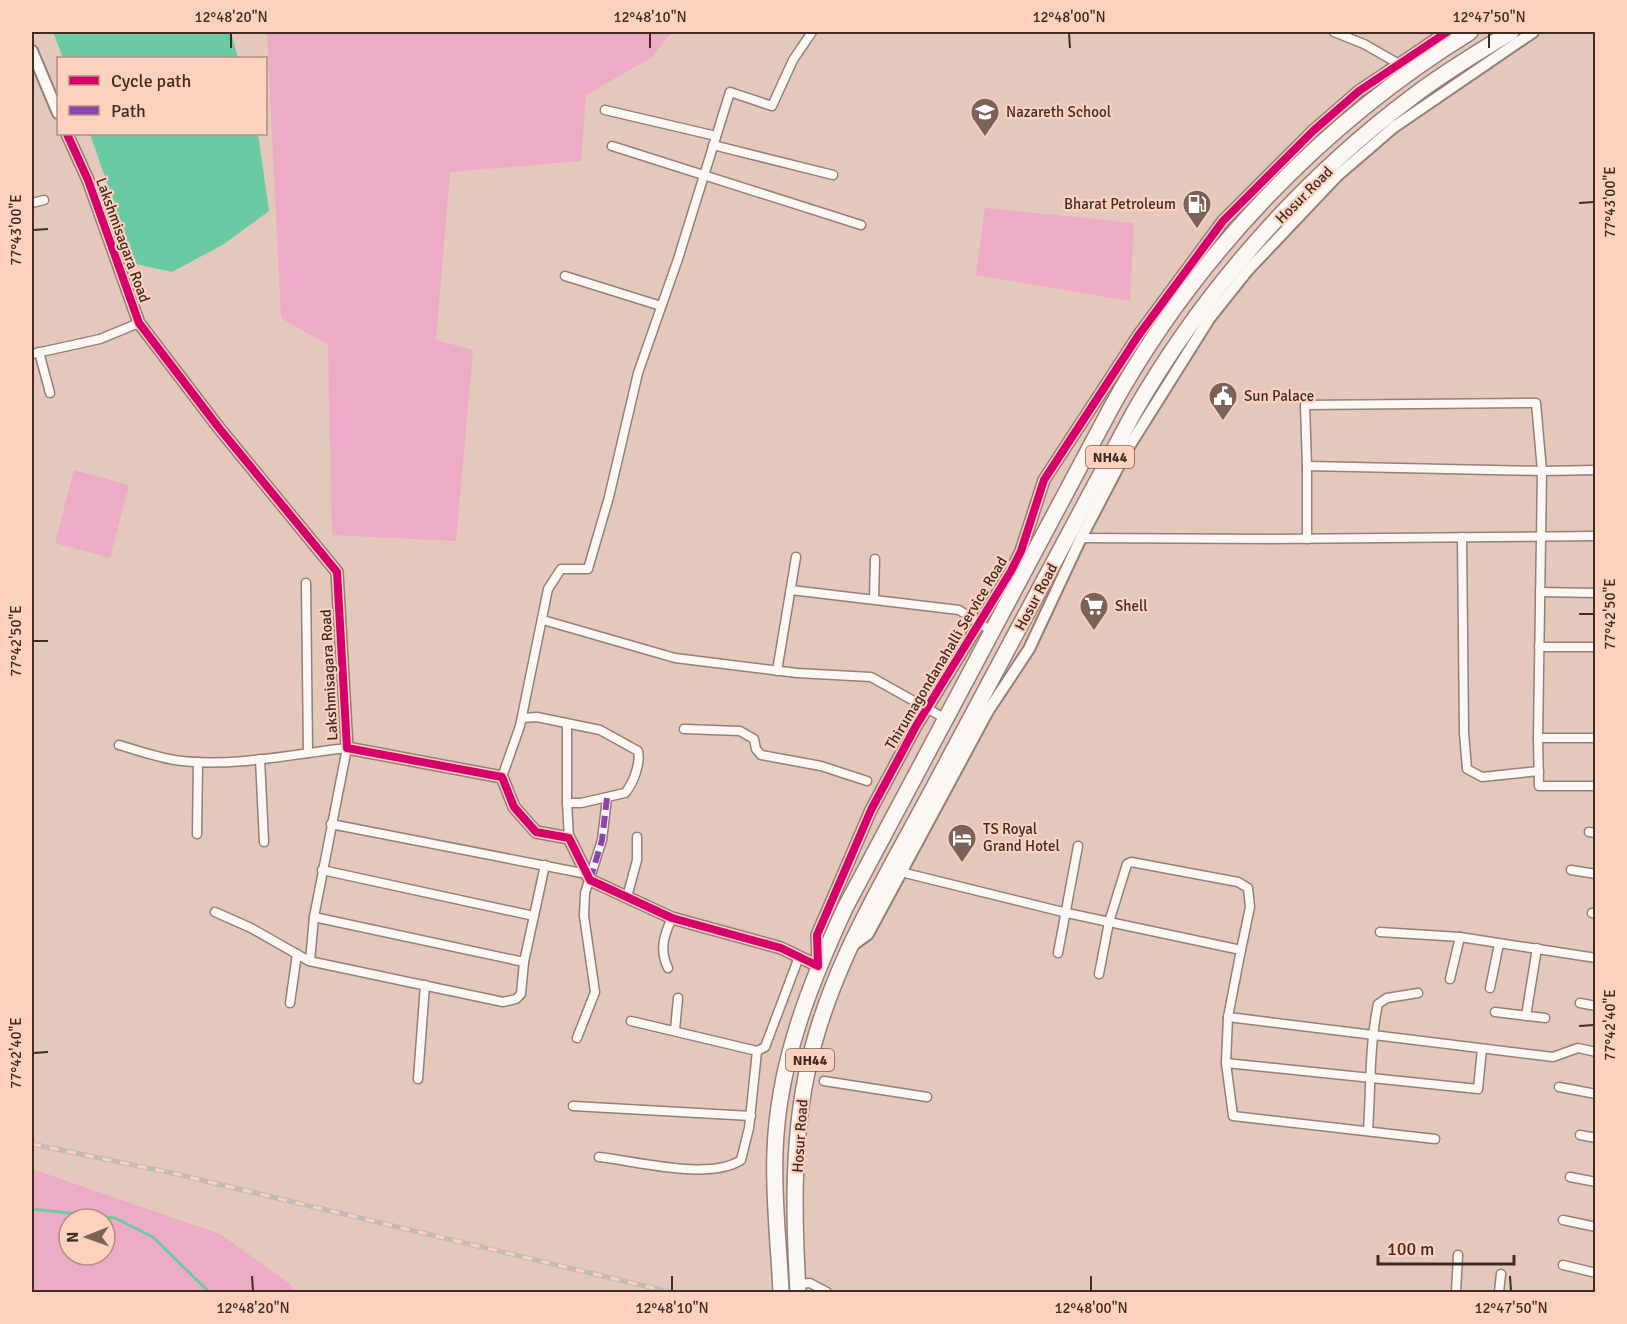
<svg xmlns="http://www.w3.org/2000/svg" width="1627" height="1324" font-family="Signika,sans-serif">
	<style>
		.green { fill: #eeabc5; fill-rule: evenodd }
		.water { fill: #6acaa4 }
		.lines { fill: none; stroke-linecap: round; stroke-linejoin: round }
		.stream { stroke: #6acaa4; stroke-width: 3 }
		.street-casing { stroke: #957f76; stroke-width: 11 }
		.secondary-casing { stroke: #957f76; stroke-width: 14 }
		.highway-casing { stroke: #957f76; stroke-width: 18 }
		.street { stroke: #fbf7f5; stroke-width: 8 }
		.secondary { stroke: #fbf7f5; stroke-width: 10 }
		.highway { stroke: #fbf7f5; stroke-width: 15 }
		.rail-casing { stroke: #c1bab7; stroke-width: 5 }
		.rail { stroke: #fcd1be; stroke-width: 3; stroke-dasharray: 9; stroke-linecap: butt }
		.quiet { stroke: #8e44ad; stroke-width: 6; stroke-dasharray: 12 6; stroke-linecap: butt }
		.cycleway-casing { stroke: #fcd1be; stroke-width: 11 }
		.cycleway { stroke: #d6006c; stroke-width: 8 }
		.ticks { fill: none; stroke: #412c23; stroke-width: 2 }
		.labels { text-anchor: middle; dominant-baseline: central; stroke-width: 4.5; stroke-linejoin: round; paint-order: stroke }
		.shield { fill: #fcd1be; stroke: #795e52; stroke-width: 1.5 }
		.shield-label { font-size: 14px; font-weight: bold; fill: #412c23 }
		.poi-label { font-size: 15px; fill: #412c23; stroke: #fcd1be; text-anchor: start }
		.street-label { font-size: 15px; fill: #412c23; stroke: #fcd1be }
		.neatline { fill: none; stroke: #412c23; stroke-width: 2 }
		.ticks-label { font-size: 15px; text-anchor: middle; fill: #412c23 }
	</style>
	<rect width="100%" height="100%" fill="#e4c8bc"/>
	<g class="green">
		<polygon points="267,32 672,32 651,58 586,95 581,161 450,172 436,340 473,350 456,541 332,535 328,345 281,318"/>
		<polygon points="985,208 1134,223 1130,301 976,275"/>
		<polygon points="74,470 129,485 110,558 55,543"/>
		<path d="M32,1169l188,65 69,49 7,9h-264zM69,1219h36v36h-36z"/>
	</g>
	<g class="water">
		<polygon points="53,32 231,32 238,58 63,58"/>
		<polygon points="90,134 258,134 269,211 224,244 172,272 135,264"/>
	</g>
	<g class="lines">
		<polyline class="stream" points="32,1209 115,1218 153,1237 209,1292"/>
		<g class="street-casing">
			<g id="street">
				<polyline points="1334,32 1364,44 1399,64"/>
				<polyline points="605,110 716,136"/>
				<polyline points="713,145 833,175"/>
				<polyline points="612,146 861,225"/>
				<polyline points="32,203 44,200"/>
				<polyline points="565,276 661,306"/>
				<polyline points="39,352 50,393"/>
				<polyline points="32,354 100,339 139,323"/>
				<polyline points="1307,466 1305,405 1536,403 1542,471 1596,470"/>
				<polyline points="1462,537 1464,733 1467,769 1482,777 1539,771"/>
				<polyline points="1081,538 1272,539 1596,536"/>
				<polyline points="1307,539 1307,466 1542,471 1538,738 1596,738"/>
				<polyline points="306,583 308,753"/>
				<polyline points="791,590 959,610 993,632"/>
				<polyline points="1540,592 1596,593"/>
				<polyline points="874,599 875,559"/>
				<polyline points="543,620 675,658 797,673 871,677 946,719"/>
				<polyline points="1539,647 1596,647"/>
				<polyline points="777,671 796,557"/>
				<path d="M522,718l15,-1 63,13 38,21c3,12 -5,33 -13,42l-44,10h-14l2,35"/>
				<polyline points="567,724 567,803"/>
				<polyline points="684,729 740,731 754,739 756,749 761,755 821,766 867,781"/>
				<polyline points="1538,738 1539,786 1596,786"/>
				<path d="M119,745c21,6 42,14 63,16 54,6 110,-7 165,-13l-33,169 -4,44"/>
				<polyline points="260,759 264,842"/>
				<polyline points="502,777 520,726 548,589 561,569 588,569 609,497 638,373 678,259 730,92 772,106 793,60 812,32"/>
				<polyline points="331,824 587,874"/>
				<polyline points="1589,832 1596,833"/>
				<polyline points="197,834 198,762"/>
				<polyline points="322,870 534,916"/>
				<polyline points="1571,870 1596,874"/>
				<polyline points="901,872 1067,913 1241,950 1228,1017 1553,1057 1578,1048 1596,1052"/>
				<polyline points="627,897 637,860 637,837"/>
				<polyline points="215,912 251,928 309,961 503,1002 516,999 521,994 524,962 545,865"/>
				<polyline points="1592,913 1596,914"/>
				<polyline points="314,917 524,962"/>
				<polyline points="1380,932 1460,937 1596,958"/>
				<polyline points="1058,953 1078,846"/>
				<path d="M668,968c-9,-18 -4,-33 4,-50"/>
				<polyline points="1099,974 1109,922 1127,864 1131,862 1238,882 1248,888 1250,907 1241,950"/>
				<polyline points="1450,979 1460,937"/>
				<polyline points="1490,988 1499,944"/>
				<polyline points="290,1003 297,954"/>
				<polyline points="1580,1003 1596,1006"/>
				<polyline points="1495,1012 1545,1018"/>
				<polyline points="1526,1016 1537,948"/>
				<polyline points="1228,1017 1226,1063 1233,1116 1435,1139"/>
				<polyline points="631,1021 757,1051 765,1047 799,957"/>
				<polyline points="675,1030 678,998"/>
				<polyline points="577,1038 595,992 584,916 585,893 602,840 607,798"/>
				<polyline points="1226,1063 1478,1089 1482,1049"/>
				<polyline points="418,1079 425,985"/>
				<polyline points="824,1081 927,1097"/>
				<polyline points="1559,1087 1596,1094"/>
				<polyline points="573,1106 751,1116"/>
				<path d="M1368,1131c3,-42 1,-85 10,-127l9,-6 31,-5"/>
				<polyline points="1580,1135 1596,1138"/>
				<path d="M599,1157c37,4 111,24 142,3l8,-32 8,-77"/>
				<polyline points="1570,1177 1596,1182"/>
				<polyline points="1563,1220 1596,1227"/>
				<polyline points="1563,1265 1596,1273"/>
				<polyline points="798,1284 810,1283 827,1292"/>
				<polyline points="1456,1292 1458,1255"/>
				<polyline points="1499,1292 1501,1274"/>
			</g>
		</g>
		<g class="secondary-casing">
			<g id="secondary">
				<polyline points="32,51 58,113"/>
				<polyline points="67,134 88,180 139,323 219,428 337,572 347,748 502,777 514,807 536,832 569,838 590,880 672,918 781,948 818,966 817,935 871,810 916,726 1011,571 1021,551 1044,480 1138,336 1223,221 1313,131 1359,91 1447,32"/>
				<polyline points="853,945 868,934 988,711 1029,649 1081,538 1128,448 1209,319 1248,270 1337,176 1394,127 1533,32"/>
			</g>
		</g>
		<g class="highway-casing">
			<g id="highway">
				<path d="M781,1292c-2,-46 -8,-94 -6,-141 3,-87 34,-165 70,-243l266,-500c84,-152 211,-285 359,-376"/>
				<path d="M798,1292c-4,-70 -6,-146 8,-215 19,-99 74,-190 121,-277 68,-129 138,-257 206,-386 69,-121 167,-233 279,-317 31,-24 65,-44 99,-65"/>
			</g>
		</g>
		<use href="#street" class="street"/>
		<use href="#secondary" class="secondary"/>
		<use href="#highway" class="highway"/>
		<g class="rail-casing">
			<polyline id="rail" points="32,1144 172,1173 670,1292"/>
		</g>
		<use href="#rail" class="rail"/>
		<polyline class="quiet" points="590,880 602,840 607,798"/>
		<g class="cycleway-casing">
			<polyline id="cycleway" points="67,134 88,180 139,323 219,428 337,572 347,748 502,777 514,807 536,832 569,838 590,880 672,918 781,948 818,966 817,935 871,810 916,726 1011,571 1021,551 1044,480 1138,336 1223,221 1313,131 1359,91 1447,32"/>
		</g>
		<use href="#cycleway" class="cycleway"/>
	</g>
	<path class="ticks" d="M231,33v15M650,33v15M1069,33l1,15M1489,33v15M1579,203l15,-1M33,230l15,-1M1579,614h15M33,641h15M1579,1026l15,-1M33,1053l15,-1M252,1276l1,15M672,1276v15M1091,1276v15M1510,1276l1,15"/>
	<defs>
		<g id="school-pin" transform="scale(1.5)"><path d="M0 17L-7.5 6A9.5 9.5 0 1 1 7.5 6Z" fill="#7a6359" stroke="#fcd1be"/><path d="M0-5L7-2L0 1L-7-2ZM-4 1L0 2.5L4 1V4Q0 6-4 4Z" fill="#fff"/></g>
		<g id="fuel-pin" transform="scale(1.5)"><path d="M0 17L-7.5 6A9.5 9.5 0 1 1 7.5 6Z" fill="#7a6359" stroke="#fcd1be"/><path d="M-5.5-6h7V0h2V4h1.3V-2.5L3-4.5l.8-.8L6-3V5H2.5V1h-1V6h-7ZM-4.2-4.7v3.2H.2V-4.7Z" fill="#fff"/></g>
		<g id="civic-pin" transform="scale(1.5)"><path d="M0 17L-7.5 6A9.5 9.5 0 1 1 7.5 6Z" fill="#7a6359" stroke="#fcd1be"/><path d="M-.6-6.5H3V-4.5H.6V-3L4-1V1h2V6H-6V1h2V-1L-.6-3ZM-1.2 2.5V6h2.4V2.5Z" fill="#fff"/></g>
		<g id="supermarket-pin" transform="scale(1.5)"><path d="M0 17L-7.5 6A9.5 9.5 0 1 1 7.5 6Z" fill="#7a6359" stroke="#fcd1be"/><path d="M-6-5.5h2.5l.6 2H6L4.5 2H-2.5L-4.4-4H-6ZM-1.5 3.2a1.3 1.3 0 1 0 .1 0ZM3 3.2a1.3 1.3 0 1 0 .1 0Z" fill="#fff"/></g>
		<g id="hotel-pin" transform="scale(1.5)"><path d="M0 17L-7.5 6A9.5 9.5 0 1 1 7.5 6Z" fill="#7a6359" stroke="#fcd1be"/><path d="M-6-4.5h1.5V1H6V5H4.5V3h-9V5H-6ZM-4 0a1.8 1.8 0 1 1 3.6 0ZM.5 0V-2.5h3Q6-2.5 6 0Z" fill="#fff"/></g>
	</defs>
	<g fill-rule="evenodd">
		<use href="#school-pin" x="985" y="112"/>
		<use href="#fuel-pin" x="1197" y="204"/>
		<use href="#civic-pin" x="1223" y="396"/>
		<use href="#supermarket-pin" x="1094" y="606"/>
		<use href="#hotel-pin" x="962" y="838"/>
	</g>
	<g class="labels">
		<g class="shield">
			<rect x="1086" y="446" width="48" height="22" rx="4.5"/>
			<rect x="786" y="1049" width="48" height="22" rx="4.5"/>
		</g>
		<g class="shield-label">
			<text x="1110" y="457">NH44</text>
			<text x="810" y="1060">NH44</text>
		</g>
		<g class="poi-label">
			<text x="1006" y="112">Nazareth School</text>
			<text x="1176" y="204" text-anchor="end">Bharat Petroleum</text>
			<text x="1244" y="396">Sun Palace</text>
			<text x="1115" y="606">Shell</text>
			<text x="983" y="829">TS Royal<tspan x="983" dy="17">Grand Hotel</tspan></text>
		</g>
		<g class="street-label">
			<text transform="translate(1304 195) rotate(-45)">Hosur Road</text>
			<text transform="translate(123 240) rotate(70)">Lakshmisagara Road</text>
			<text transform="translate(1036 597) rotate(-62)">Hosur Road</text>
			<text transform="translate(946 653) rotate(-59)">Thirumagondanahalli Service Road</text>
			<text transform="translate(329 675) rotate(-93)">Lakshmisagara Road</text>
			<text transform="translate(800 1136) rotate(-86)">Hosur Road</text>
		</g>
	</g>
	<rect width="1627" height="1324" fill="none" stroke="#fcd1be" stroke-width="66"/>
	<rect x="57" y="57" width="210" height="78" fill="#fcd1be" stroke="#b18f80" stroke-width="1.5"/>
	<rect x="69" y="76" width="30" height="9" fill="#d6006c" stroke="#b18f80" stroke-width="1.5"/>
	<text x="111" y="87" font-size="18" fill="#412c23">Cycle path</text>
	<rect x="69" y="106" width="30" height="9" fill="#8e44ad" stroke="#b18f80" stroke-width="1.5"/>
	<text x="111" y="117" font-size="18" fill="#412c23">Path</text>
	<g transform="translate(87 1237) rotate(269)"><circle r="28" fill="#fcd1be" stroke="#b18f80" stroke-width="1.5"/>
	<path d="M0-4.5L10 22L0 15L-10 22Z" fill="#7a6359"/>
	<text y="-9" font-size="16" font-weight="bold" text-anchor="middle" fill="#412c23">N</text>
	</g>
	<path d="M1378 1255v9h136v-9" fill="none" stroke="#412c23" stroke-width="3"/>
	<text x="1387" y="1255" font-size="18" fill="#412c23" stroke="#fcd1be" stroke-width="4.5" paint-order="stroke">100 m</text>
	<rect x="33" y="33" width="1561" height="1258" class="neatline"/>
	<g class="ticks-label">
		<text x="231" y="22">12°48'20"N</text>
		<text x="650" y="22">12°48'10"N</text>
		<text x="1069" y="22">12°48'00"N</text>
		<text x="1489" y="22">12°47'50"N</text>
		<text transform="translate(1610 202) rotate(-90)" y="5">77°43'00"E</text>
		<text transform="translate(16 230) rotate(-90)" y="5">77°43'00"E</text>
		<text transform="translate(1610 614) rotate(-90)" y="5">77°42'50"E</text>
		<text transform="translate(16 641) rotate(-90)" y="5">77°42'50"E</text>
		<text transform="translate(1610 1025) rotate(-90)" y="5">77°42'40"E</text>
		<text transform="translate(16 1053) rotate(-90)" y="5">77°42'40"E</text>
		<text x="253" y="1313">12°48'20"N</text>
		<text x="672" y="1313">12°48'10"N</text>
		<text x="1091" y="1313">12°48'00"N</text>
		<text x="1511" y="1313">12°47'50"N</text>
	</g>
</svg>
